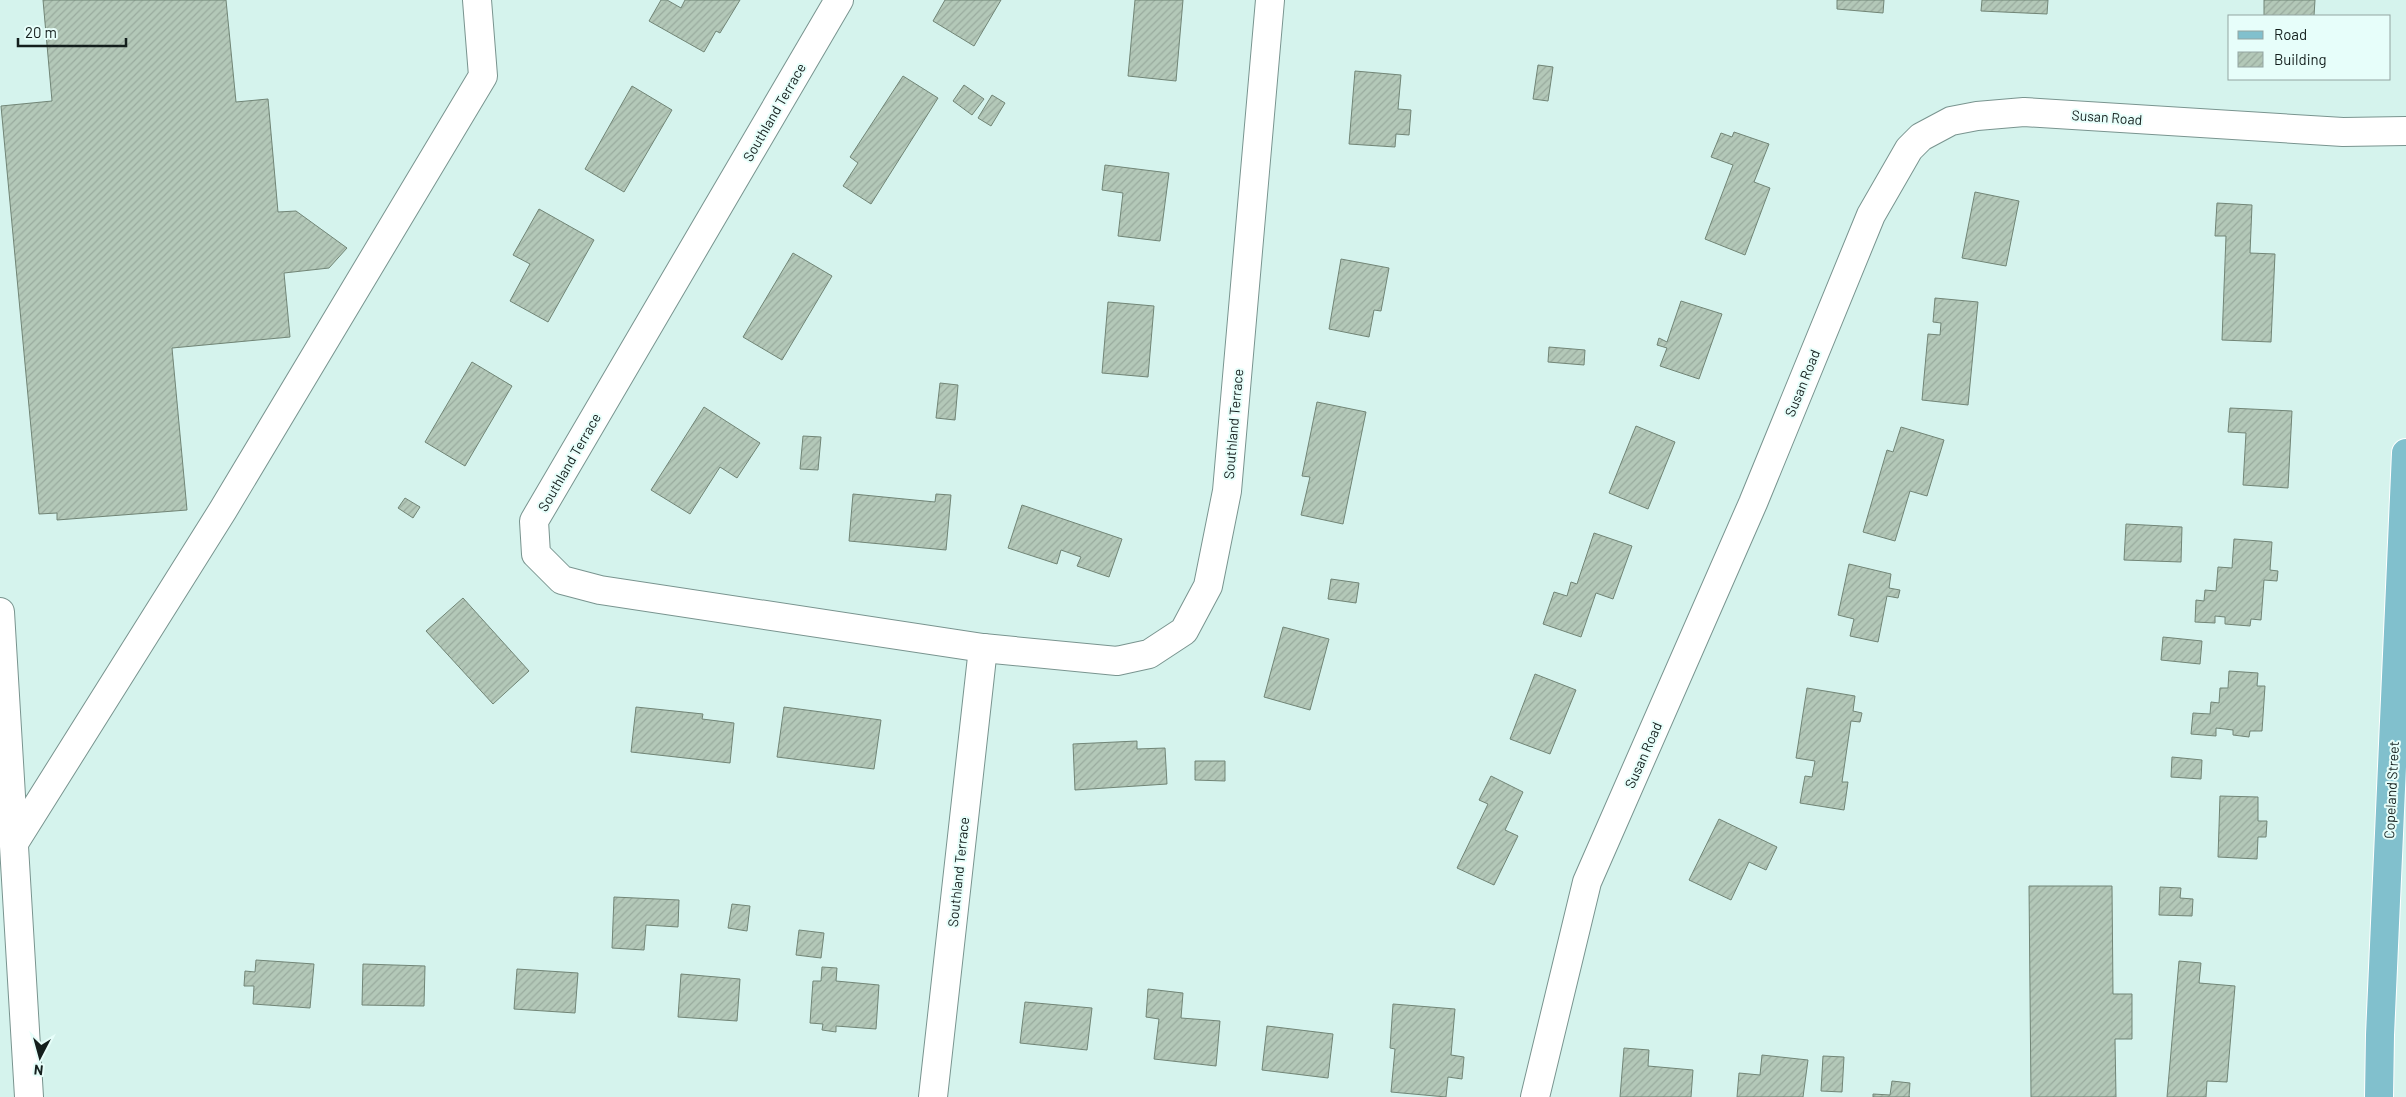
<svg xmlns="http://www.w3.org/2000/svg" width="2406" height="1097" font-family="Barlow,sans-serif">
	<style>
		.building { fill: url(#building-hatch); stroke: #718576 }
		.lines { fill: none; stroke-linecap: round; stroke-linejoin: round }
		.minor-casing { stroke: #79948f; stroke-width: 30 }
		.major-casing { stroke: #fff; stroke-width: 30 }
		.minor { stroke: #fff; stroke-width: 28 }
		.major { stroke: #81c0cd; stroke-width: 28 }
		.labels { text-anchor: middle; dominant-baseline: central; stroke-width: 4; stroke-linejoin: round; paint-order: stroke }
		.street-label { font-size: 14px; fill: #141f1d; stroke: #e7fefa }
	</style>
	<defs>
		<pattern id="building-hatch" width="6" height="6" patternUnits="userSpaceOnUse" patternTransform="scale(1.25)"><rect width="6" height="6" fill="#b3c8b8"/><path d="M-1 1l2-2M0 6l6-6M5 7l2-2" fill="none" stroke="#99ab9e"/></pattern>
	</defs>
	<rect width="100%" height="100%" fill="#d5f3ed"/>
	<g class="building">
		<polygon points="43,0 226,0 236,102 268,99 278,212 296,211 347,248 329,268 284,273 290,337 172,348 187,510 57,520 57,513 39,514 1,106 52,101"/>
		<polygon points="661,0 667,0 681,8 685,0 740,0 720,33 716,31 704,52 649,21"/>
		<polygon points="945,0 1001,0 974,46 933,21"/>
		<polygon points="1135,0 1183,0 1176,81 1128,76"/>
		<polygon points="1837,0 1884,0 1883,13 1837,9"/>
		<polygon points="1982,0 2048,0 2047,14 1981,11"/>
		<polygon points="2264,0 2315,0 2314,16 2264,16"/>
		<polygon points="1538,65 1553,67 1548,101 1533,99"/>
		<polygon points="1355,71 1401,75 1398,109 1411,110 1409,135 1396,134 1395,147 1349,144"/>
		<polygon points="903,76 938,98 871,204 843,186 858,163 850,157"/>
		<polygon points="964,85 984,99 972,115 953,101"/>
		<polygon points="632,86 672,110 624,192 585,169"/>
		<polygon points="992,95 1005,103 991,126 978,118"/>
		<polygon points="1734,132 1769,144 1754,182 1770,188 1745,255 1705,239 1733,165 1711,157 1721,133 1732,137"/>
		<polygon points="1105,165 1169,173 1160,241 1118,236 1123,193 1102,190"/>
		<polygon points="1975,192 2019,201 2006,266 1962,258"/>
		<polygon points="2217,203 2252,205 2250,253 2275,254 2271,342 2222,340 2226,236 2215,236"/>
		<polygon points="539,209 594,240 548,322 510,301 530,264 513,255"/>
		<polygon points="793,253 832,276 782,360 743,337"/>
		<polygon points="1341,259 1389,268 1381,311 1374,310 1369,337 1329,329"/>
		<polygon points="1935,298 1978,302 1968,405 1922,400 1928,334 1940,335 1941,323 1933,322"/>
		<polygon points="1681,301 1722,314 1699,379 1660,366 1667,348 1657,345 1659,338 1667,342"/>
		<polygon points="1108,302 1154,306 1148,377 1102,373"/>
		<polygon points="1549,347 1585,350 1584,365 1548,362"/>
		<polygon points="472,362 512,386 465,466 425,442"/>
		<polygon points="940,383 958,385 955,420 936,418"/>
		<polygon points="1317,402 1366,412 1343,524 1301,515 1310,477 1302,476"/>
		<polygon points="704,407 760,443 737,478 720,467 690,514 651,490"/>
		<polygon points="2230,408 2292,411 2288,488 2243,485 2246,433 2228,432"/>
		<polygon points="1636,426 1675,442 1648,509 1609,493"/>
		<polygon points="1901,427 1944,440 1927,496 1910,491 1895,541 1863,532 1887,450 1893,452"/>
		<polygon points="803,436 821,437 818,470 800,469"/>
		<polygon points="853,494 935,502 936,494 951,495 946,550 849,541"/>
		<polygon points="405,498 420,507 413,518 398,508"/>
		<polygon points="1022,505 1122,539 1109,577 1077,566 1081,557 1061,550 1057,564 1008,548"/>
		<polygon points="2126,524 2182,527 2181,562 2124,560"/>
		<polygon points="1594,533 1632,546 1613,599 1596,593 1581,637 1543,624 1554,592 1567,596 1571,582 1577,584"/>
		<polygon points="2234,539 2272,542 2270,570 2278,571 2277,581 2264,580 2261,620 2251,619 2250,626 2225,624 2225,617 2215,616 2215,623 2195,622 2196,600 2204,601 2205,590 2216,591 2218,567 2232,568"/>
		<polygon points="1849,564 1891,574 1889,588 1900,590 1898,598 1887,596 1878,642 1850,636 1854,619 1838,615"/>
		<polygon points="1331,579 1359,583 1356,603 1328,599"/>
		<polygon points="463,598 529,671 493,704 426,631"/>
		<polygon points="1283,627 1329,639 1310,710 1264,697"/>
		<polygon points="2163,637 2202,641 2200,664 2161,660"/>
		<polygon points="2229,671 2258,673 2257,686 2265,686 2262,731 2250,731 2249,737 2233,735 2233,730 2216,728 2216,736 2191,734 2193,713 2210,714 2211,702 2219,703 2220,688 2228,688"/>
		<polygon points="1535,674 1576,690 1550,754 1510,739"/>
		<polygon points="1807,688 1855,696 1853,711 1862,713 1860,722 1851,721 1842,782 1848,782 1844,810 1800,803 1805,776 1812,777 1815,761 1796,758"/>
		<polygon points="636,707 703,714 702,719 734,723 730,763 631,752"/>
		<polygon points="784,707 881,720 874,769 777,757"/>
		<polygon points="1137,741 1137,749 1165,748 1167,784 1075,790 1073,744"/>
		<polygon points="2172,757 2202,760 2201,779 2171,777"/>
		<polygon points="1195,761 1225,761 1225,781 1195,780"/>
		<polygon points="1491,776 1523,792 1505,830 1518,836 1494,885 1457,868 1488,804 1479,800"/>
		<polygon points="2220,796 2258,797 2258,821 2267,821 2266,837 2258,837 2257,859 2218,857"/>
		<polygon points="1719,819 1777,847 1766,870 1749,862 1731,900 1689,880"/>
		<polygon points="2029,886 2112,886 2113,994 2132,994 2132,1039 2115,1039 2116,1097 2031,1097"/>
		<polygon points="2160,887 2181,888 2180,898 2193,899 2192,916 2159,915"/>
		<polygon points="614,897 679,900 678,927 646,925 644,950 612,948"/>
		<polygon points="732,904 750,906 747,931 728,928"/>
		<polygon points="799,930 824,933 821,958 796,955"/>
		<polygon points="256,960 314,964 310,1008 253,1004 254,986 244,986 245,971 255,972"/>
		<polygon points="2179,961 2201,963 2199,983 2235,986 2227,1082 2207,1081 2206,1097 2167,1097"/>
		<polygon points="363,964 425,966 424,1006 362,1005"/>
		<polygon points="822,967 837,968 836,981 879,985 876,1029 836,1026 836,1032 822,1030 823,1024 810,1023 813,981 821,981"/>
		<polygon points="517,969 578,973 575,1013 514,1009"/>
		<polygon points="681,974 740,979 737,1021 678,1017"/>
		<polygon points="1148,989 1183,993 1181,1018 1220,1021 1216,1066 1154,1059 1159,1019 1146,1017"/>
		<polygon points="1025,1002 1092,1008 1087,1050 1020,1043"/>
		<polygon points="1393,1004 1455,1009 1451,1055 1464,1057 1462,1079 1448,1077 1446,1097 1391,1092 1395,1049 1390,1048"/>
		<polygon points="1267,1026 1333,1034 1328,1078 1262,1070"/>
		<polygon points="1624,1048 1649,1050 1648,1066 1693,1070 1691,1097 1620,1097"/>
		<polygon points="1762,1055 1808,1060 1803,1097 1737,1097 1739,1073 1760,1075"/>
		<polygon points="1823,1056 1844,1057 1842,1092 1821,1091"/>
		<polygon points="1892,1081 1910,1083 1909,1097 1910,1097 1873,1097 1873,1094 1890,1095"/>
	</g>
	<g class="lines">
		<g class="minor-casing">
			<g id="minor">
				<polyline points="839,0 534,521 536,554 562,580 600,590 983,648 1117,661 1149,654 1184,631 1208,586 1227,491 1270,0"/>
				<polyline points="0,612 29,1097"/>
				<polyline points="14,843 223,510 483,76 477,0"/>
				<polyline points="933,1097 983,648"/>
				<polyline points="1535,1097 1587,882 1753,503 1871,215 1909,149 1921,137 1951,121 1977,116 2024,112 2343,132 2406,131"/>
			</g>
		</g>
		<g class="major-casing">
			<polyline id="major" points="2379,1097 2380,1035 2406,453"/>
		</g>
		<use href="#minor" class="minor"/>
		<use href="#major" class="major"/>
	</g>
	<g class="labels">
		<g class="street-label">
			<text transform="translate(774 112) rotate(-60)">Southland Terrace</text>
			<text transform="translate(2107 117) rotate(4)">Susan Road</text>
			<text transform="translate(1802 383) rotate(-68)">Susan Road</text>
			<text transform="translate(1233 424) rotate(-85)">Southland Terrace</text>
			<text transform="translate(569 462) rotate(-60)">Southland Terrace</text>
			<text transform="translate(1643 755) rotate(-66)">Susan Road</text>
			<text transform="translate(2391 790) rotate(-87)">Copeland Street</text>
			<text transform="translate(958 872) rotate(-84)">Southland Terrace</text>
		</g>
	</g>
	<rect x="2228" y="15" width="162" height="65" fill="#e7fefa" stroke="#93a5a2"/>
	<rect x="2238" y="31" width="25" height="8" fill="#81c0cd" stroke="#93a5a2"/>
	<text x="2274" y="40" font-size="15" fill="#141f1d">Road</text>
	<rect x="2238" y="52" width="25" height="15" fill="url(#building-hatch)" stroke="#93a5a2"/>
	<text x="2274" y="65" font-size="15" fill="#141f1d">Building</text>
	<g transform="translate(40 1057) rotate(186)" stroke="#e7fefa" stroke-width="4" paint-order="stroke">
	<path d="M0-4L9 19L0 12L-9 19Z" fill="#141f1d"/>
	<text y="-8" font-size="14" font-weight="bold" text-anchor="middle" fill="#141f1d">N</text>
	</g>
	<path d="M18 38v8h108v-8" fill="none" stroke="#141f1d" stroke-width="2.5"/>
	<text x="25" y="38" font-size="15" fill="#141f1d" stroke="#e7fefa" stroke-width="4" paint-order="stroke">20 m</text>
</svg>
